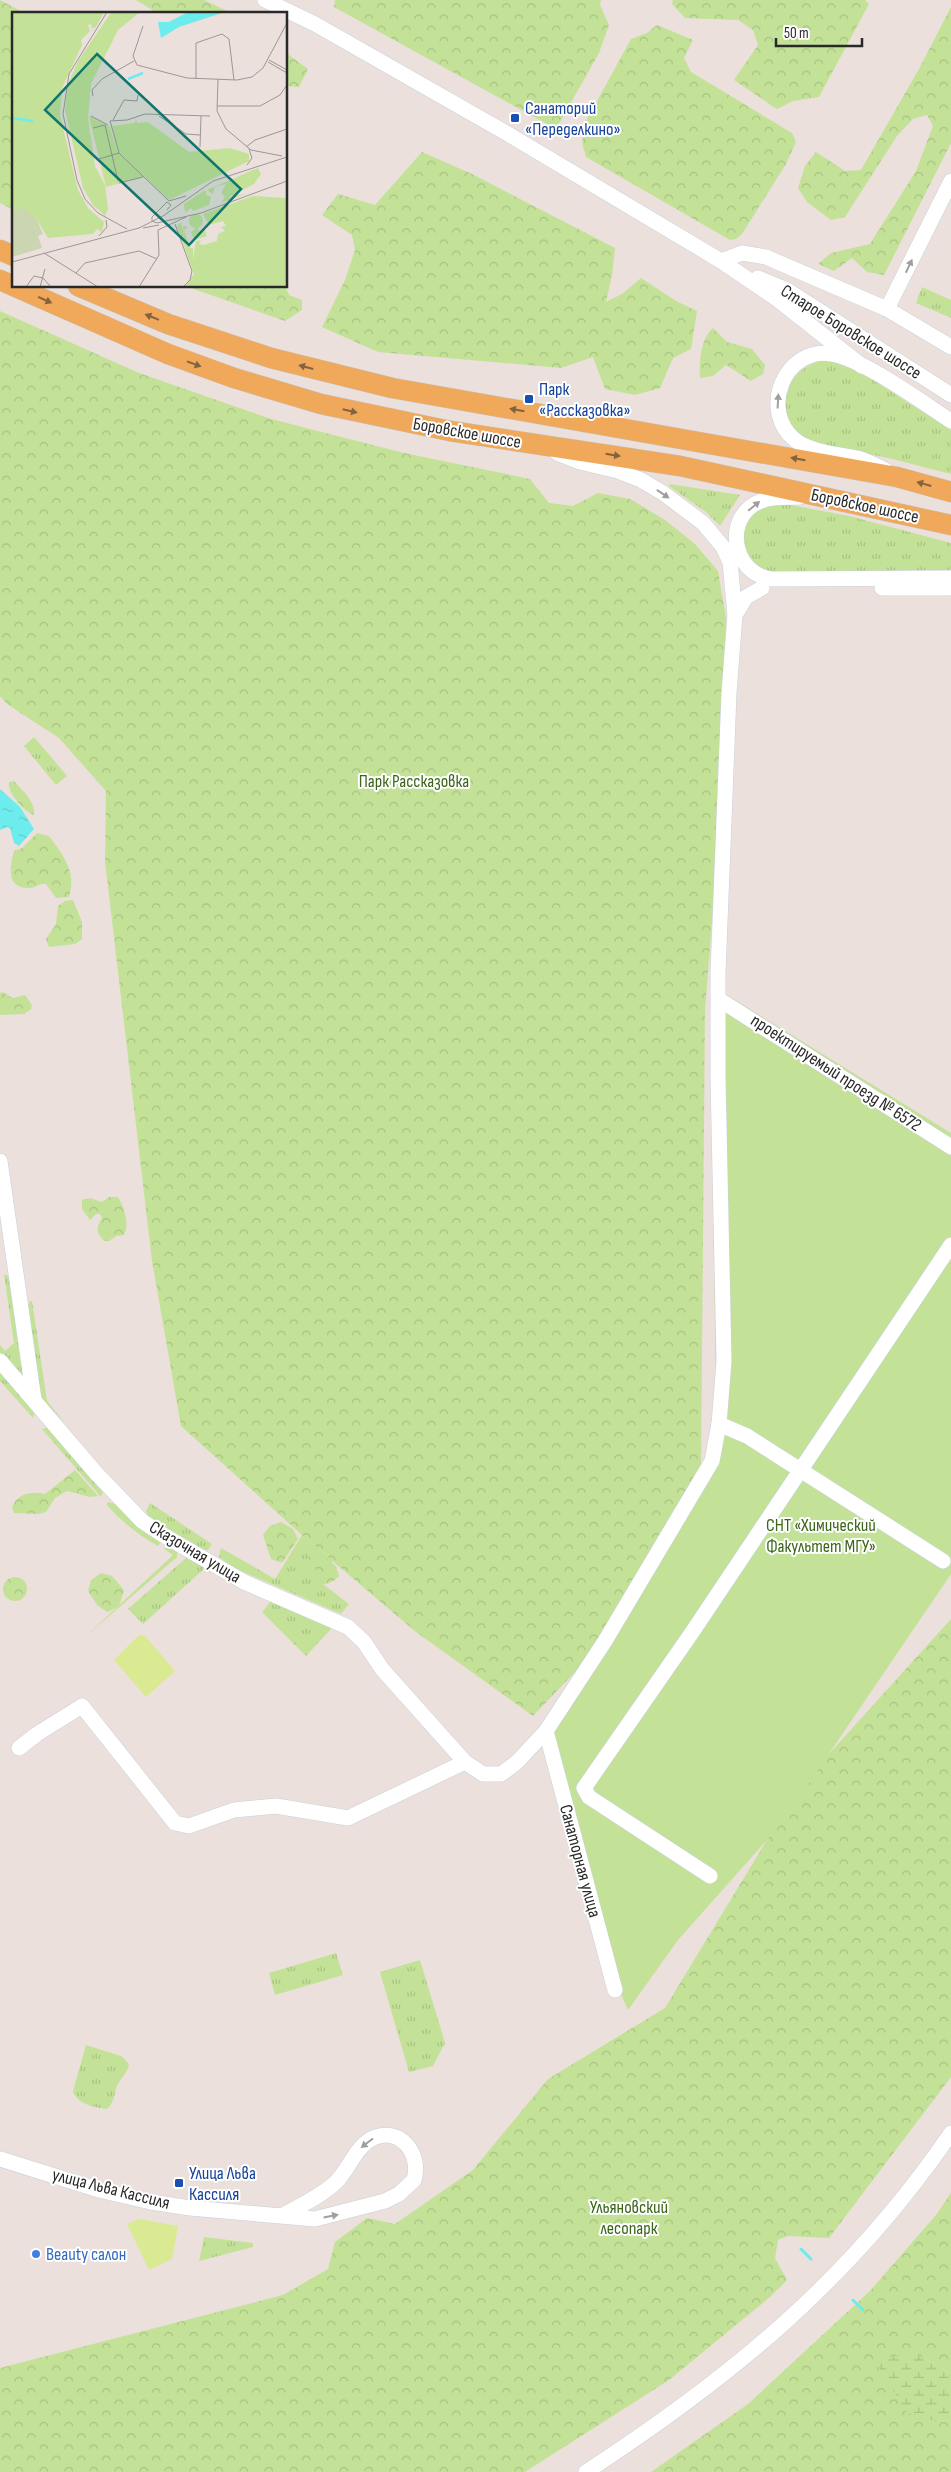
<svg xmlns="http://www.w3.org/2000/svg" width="951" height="2472" font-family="'Sofia Sans Condensed',sans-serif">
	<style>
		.grass { fill: url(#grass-tufts) }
		.forest { fill: url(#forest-crowns) }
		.wetland { fill: url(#wetland-marsh) }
		.garden { fill: #c3e297 }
		.pitch { fill: #daea92 }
		.water { fill: url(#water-ripples) }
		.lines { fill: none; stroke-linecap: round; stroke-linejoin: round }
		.stream { stroke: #6decee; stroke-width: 3 }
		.minor-casing { stroke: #c9d1db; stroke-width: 16 }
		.major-casing { stroke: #c3c3c3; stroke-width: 21 }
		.minor { stroke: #fff; stroke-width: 15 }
		.major { stroke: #f0a85b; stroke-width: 20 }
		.oneway { fill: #9f9f9f }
		.oneway2 { fill: #836240 }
		.transit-dot { fill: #1a4fb4; stroke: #fff; stroke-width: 2 }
		.shop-dot { fill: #3f7fe0; stroke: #fff; stroke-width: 2 }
		.labels { text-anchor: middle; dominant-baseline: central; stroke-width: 4; stroke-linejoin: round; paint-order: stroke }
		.transit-label { font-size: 18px; fill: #164399; stroke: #fff; text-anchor: start }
		.street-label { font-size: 18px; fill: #292929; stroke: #fff }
		.park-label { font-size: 18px; fill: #3c651a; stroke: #fff }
		.shop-label { font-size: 18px; fill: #366cbe; stroke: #fff; text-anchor: start }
		.inset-river { fill: none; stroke: #6decee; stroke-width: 2.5 }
		.inset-road { fill: none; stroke: #9d9794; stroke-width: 1 }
		.view { fill: #0f766e; fill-opacity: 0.15; stroke: #0f766e; stroke-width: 2.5 }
		.inset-edge { fill: none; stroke: #292929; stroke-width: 2.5 }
	</style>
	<defs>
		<pattern id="grass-tufts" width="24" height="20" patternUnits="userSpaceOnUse" patternTransform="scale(1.25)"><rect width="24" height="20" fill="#c3e297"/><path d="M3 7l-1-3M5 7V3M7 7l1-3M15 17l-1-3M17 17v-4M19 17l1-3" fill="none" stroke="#a8c282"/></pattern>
		<pattern id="forest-crowns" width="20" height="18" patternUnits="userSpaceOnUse" patternTransform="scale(1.25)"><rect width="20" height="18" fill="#c3e297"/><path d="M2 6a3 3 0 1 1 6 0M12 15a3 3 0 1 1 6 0" fill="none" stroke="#a8c282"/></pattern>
		<pattern id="wetland-marsh" width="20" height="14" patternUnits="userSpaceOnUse" patternTransform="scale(1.25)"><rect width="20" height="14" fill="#c3e297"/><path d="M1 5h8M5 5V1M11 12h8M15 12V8" fill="none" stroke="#a8c282"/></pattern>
		<pattern id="water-ripples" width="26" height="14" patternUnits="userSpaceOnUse" patternTransform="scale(1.25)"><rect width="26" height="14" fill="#6decee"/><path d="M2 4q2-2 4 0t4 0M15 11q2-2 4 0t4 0" fill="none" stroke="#5ecacc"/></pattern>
	</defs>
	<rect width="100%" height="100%" fill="#ebe0db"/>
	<g class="grass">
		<polygon points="922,287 951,300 951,318 916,303"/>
		<path d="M819,361h15l14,3 103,66v44l-63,-16 -77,-16c-39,-21 -33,-67 8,-81z"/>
		<polygon points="670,484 740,495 720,526 706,512 669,486"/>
		<polygon points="781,503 849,516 951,543 951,572 766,571 752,563 741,542 744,524 757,508"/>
		<polygon points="34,737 67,776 56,785 24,746"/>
		<polygon points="4,1274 10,1277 27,1376 21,1378 0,1353 0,1345 5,1351 14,1343"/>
		<polygon points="30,1301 32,1301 47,1401 65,1423 42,1399 28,1305"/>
		<polygon points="0,1370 35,1412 33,1418 0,1381"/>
		<polygon points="45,1428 50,1428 103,1491 101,1497 42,1429"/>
		<path d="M109,1502l8,3 44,37 -3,4c-20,-11 -37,-25 -52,-42z"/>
		<polygon points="150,1503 212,1544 208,1550 202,1550 149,1517 146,1511"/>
		<polygon points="302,1535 333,1561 319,1581 349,1604 341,1614 234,1568 219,1557 221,1548 275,1579"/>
		<polygon points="166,1548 172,1548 177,1551 177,1557 85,1637 173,1555 164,1549"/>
		<polygon points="186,1558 205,1568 143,1624 128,1609"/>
		<polygon points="272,1600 331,1625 331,1629 306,1656 262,1612"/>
		<polygon points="336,1953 343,1975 275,1995 269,1973"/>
		<polygon points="420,1960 445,2043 433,2066 409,2072 380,1972"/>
		<path d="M86,2045l35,11 8,8c-1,9 -9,14 -12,22 -3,8 -3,17 -10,23 -11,-1 -32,-6 -34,-18z"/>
		<polygon points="204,2237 253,2243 253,2247 199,2261"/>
	</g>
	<g class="forest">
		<polygon points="0,0 26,14 14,14 14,210 0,203"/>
		<polygon points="136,0 204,0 233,14 159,14"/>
		<polygon points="335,0 601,0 600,5 609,25 599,53 556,129 334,7"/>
		<polygon points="673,0 865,0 869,4 819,97 793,101 777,109 734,80 758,45 753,30 738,20 685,18 672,4"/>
		<polygon points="951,7 951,143 884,275 867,272 852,258 834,271 818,264 831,253 870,244 916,171 933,126 927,115 913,119 897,136 845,217 831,220 807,202 798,188 805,166 816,152 845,171 861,170 919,69"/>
		<polygon points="657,25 693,40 684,58 691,72 792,133 796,142 786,164 742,234 736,239 730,240 586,157 582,143 586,121 631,39 647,33"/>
		<polygon points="286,53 308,69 299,87 286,86"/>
		<polygon points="422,152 472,174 615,248 612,275 606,302 622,294 641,278 676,301 697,311 691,349 673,358 660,388 635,395 605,389 593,357 561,368 378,352 322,327 345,280 355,250 352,235 322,215 338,194 375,205"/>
		<polygon points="185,286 285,286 289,295 302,300 302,310 285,321"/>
		<polygon points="0,311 139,373 271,419 404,453 530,479 549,503 573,506 598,493 630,499 665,520 695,544 718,571 726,618 721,808 705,1010 701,1467 599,1637 576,1671 533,1716 416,1632 302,1535 181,1426 152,1261 105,861 106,791 59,738 7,704 0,696"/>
		<path d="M713,328l14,14 25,7 13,16 -2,9 -12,7 -25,-16 -13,11 -13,2c-1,-16 1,-40 13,-50z"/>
		<path d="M14,781c8,9 22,21 20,34 -10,-4 -27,-22 -25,-33z"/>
		<path d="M37,833l12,3c14,19 28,36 20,61l-13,1 -10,-14c-7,-1 -10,4 -16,4 -25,1 -20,-22 -16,-37l8,-3z"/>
		<polygon points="73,900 82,922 82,939 75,944 49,947 46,939 56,924 58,906 65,901"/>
		<polygon points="2,992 13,998 25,995 32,1005 31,1009 24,1014 0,1015 0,993"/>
		<path d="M109,1197h9c6,10 12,27 6,38l-8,1 -7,5h-5c-8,-9 -8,-13 -2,-23l-2,-4h-4l-6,6 -8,-11v-9l8,-2 12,4z"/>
		<path d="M75,1470l23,26 -8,1 -23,-6 -12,7 -9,14 -8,2 -24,-1 -2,-6c6,-14 19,-16 33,-13z"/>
		<polygon points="281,1522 293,1529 298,1539 282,1563 271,1559 263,1535 270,1526"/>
		<path d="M317,1551l19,15 3,10c-5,6 -12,9 -20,8l-4,-17 -8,-10 4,-5z"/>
		<polygon points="101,1573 112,1576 124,1590 119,1606 108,1612 98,1606 88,1591 91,1580"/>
		<circle cx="15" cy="1589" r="12"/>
		<polygon points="951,1619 951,2077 829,2238 788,2236 778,2240 775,2258 787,2280 770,2297 669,2380 525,2472 0,2472 0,2368 283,2295 328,2269 335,2242 367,2218 395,2224 473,2170 548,2079 665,2008 799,1787"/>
		<polygon points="951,2193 951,2374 916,2354 935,2421 951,2422 951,2472 651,2472 748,2404 870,2291 936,2215"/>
	</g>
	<polygon class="wetland" points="916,2354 951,2374 951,2422 935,2421 907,2413 874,2359"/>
	<polygon class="garden" points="722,992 951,1133 951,1574 782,1823 678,1940 628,2010 617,1985 552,1732 717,1456 710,1013"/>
	<g class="pitch">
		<polygon points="139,1635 145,1636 175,1671 146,1697 114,1660"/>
		<polygon points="139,2219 178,2226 172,2259 149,2270 127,2224"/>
	</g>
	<polygon class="water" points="0,789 20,807 34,829 19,846 14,843 10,828 7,827 0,830"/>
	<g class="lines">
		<g class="stream">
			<polyline points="801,2249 811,2259"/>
			<polyline points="853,2300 863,2310"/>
		</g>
		<g class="minor-casing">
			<g id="minor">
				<polyline points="265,0 315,24 508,134 721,261 777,299 862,366"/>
				<polyline points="721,261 742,253 766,257 887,309 951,347"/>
				<polyline points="758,278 787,290 951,395"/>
				<polyline points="887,309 951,181"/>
				<path d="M885,470c-8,-4 -16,-8 -24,-11 -18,-4 -52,-7 -66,-19 -36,-29 -11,-94 37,-86 31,5 91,49 119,67"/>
				<path d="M800,497c-12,1 -27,-1 -39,4 -39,15 -29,74 11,78l179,-1"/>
				<polyline points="882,588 949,588"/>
				<polyline points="735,615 746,597 762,588"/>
				<polyline points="720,1000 951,1147"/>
				<polyline points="0,1161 34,1400"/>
				<polyline points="0,1361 96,1473 142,1521 163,1535 244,1582 348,1627 364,1642 382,1669 465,1762 483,1774 501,1774 517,1762 546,1731 605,1641 712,1461 719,1424 724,1361 718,1078 718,973 729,693 735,615 730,562 723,547 703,523 663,493 641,480 618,471 580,462 557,453"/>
				<polyline points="719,1424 747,1436 943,1561"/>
				<polyline points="546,1731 615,1990"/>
				<polyline points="19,1748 37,1734 82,1706 175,1823 189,1826 234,1810 276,1806 348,1818 465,1762"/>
				<polyline points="710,1876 589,1797 584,1788 693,1631 951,1245"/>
				<path d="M0,2159l99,31 52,12 39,6 125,11 70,-18 14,-7 15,-14c8,-27 -15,-55 -43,-41 -17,10 -22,31 -36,44 -14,13 -35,23 -52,32"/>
				<path d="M586,2472c146,-95 265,-193 365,-339"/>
			</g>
		</g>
		<g class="major-casing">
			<g id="major">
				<polyline points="0,250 14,256"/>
				<polyline points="0,280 168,354 234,378 321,404 450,431 680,466 951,525"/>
				<polyline points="78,286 168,324 271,358 392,388 897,477 951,492"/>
			</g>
		</g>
		<use href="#minor" class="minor"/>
		<use href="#major" class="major"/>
	</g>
	<defs><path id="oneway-solid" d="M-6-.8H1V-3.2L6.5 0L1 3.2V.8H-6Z" transform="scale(1.25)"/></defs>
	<g class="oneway">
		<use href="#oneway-solid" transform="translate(909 266) rotate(-65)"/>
		<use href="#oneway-solid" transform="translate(778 401) rotate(-87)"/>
		<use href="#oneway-solid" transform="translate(663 494) rotate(34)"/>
		<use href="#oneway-solid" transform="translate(754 506) rotate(-39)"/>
		<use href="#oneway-solid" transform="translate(367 2143) rotate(143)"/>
		<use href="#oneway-solid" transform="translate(331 2216) rotate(-11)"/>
	</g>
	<g class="oneway2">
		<use href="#oneway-solid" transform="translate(45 300) rotate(24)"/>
		<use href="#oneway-solid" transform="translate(152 317) rotate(-158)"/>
		<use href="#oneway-solid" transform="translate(194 364) rotate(20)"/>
		<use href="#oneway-solid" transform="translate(306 367) rotate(-165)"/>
		<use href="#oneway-solid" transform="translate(517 410) rotate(-170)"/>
		<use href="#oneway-solid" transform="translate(350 411) rotate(13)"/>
		<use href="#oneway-solid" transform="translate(613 455) rotate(9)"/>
		<use href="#oneway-solid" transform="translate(798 459) rotate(-170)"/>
		<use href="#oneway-solid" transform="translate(924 484) rotate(-164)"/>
	</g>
	<g class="transit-dot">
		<rect x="510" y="113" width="10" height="10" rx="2.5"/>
		<rect x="524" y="394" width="10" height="10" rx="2.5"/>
		<rect x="174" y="2178" width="10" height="10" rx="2.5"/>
	</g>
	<circle class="shop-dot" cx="36" cy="2254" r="5"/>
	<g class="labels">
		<g class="transit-label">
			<text x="525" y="108">Санаторий<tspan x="525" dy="21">«Переделкино»</tspan></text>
			<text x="539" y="389">Парк<tspan x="539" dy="21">«Рассказовка»</tspan></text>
			<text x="189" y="2173">Улица Льва<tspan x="189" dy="21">Кассиля</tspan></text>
		</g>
		<g class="street-label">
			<text transform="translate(851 332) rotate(32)">Старое Боровское шоссе</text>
			<text transform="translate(467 433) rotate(10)">Боровское шоссе</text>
			<text transform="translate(865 506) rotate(12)">Боровское шоссе</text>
			<text transform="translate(836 1073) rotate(33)">проектируемый проезд № 6572</text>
			<text transform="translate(195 1552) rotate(31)">Сказочная улица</text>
			<text transform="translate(580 1861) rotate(75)">Санаторная улица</text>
			<text transform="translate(111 2189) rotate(14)">улица Льва Кассиля</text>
		</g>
		<g class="park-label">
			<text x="414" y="781">Парк Рассказовка</text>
			<text x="821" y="1525">СНТ «Химический<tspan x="821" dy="21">Факультет МГУ»</tspan></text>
			<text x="629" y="2207">Ульяновский<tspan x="629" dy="21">лесопарк</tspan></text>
		</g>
		<g class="shop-label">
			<text x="46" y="2254">Beauty салон</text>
		</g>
	</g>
	<g transform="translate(12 12)">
		<rect width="275" height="275" fill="#ebe0db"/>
		<path d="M0,0h92l-8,15 -4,2 -1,-5 -3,1 2,6 -9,9 1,5 -20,43 -2,27 18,75 10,18 16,14 -2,10 -5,-3 -4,5 -45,4 -12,-20 -24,-7zM105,0h23l-22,18 -27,54 -3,34 7,48 10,19 3,24 -3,7 -12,-11 -10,-17 -18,-78 3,-26 10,-23 32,-47zM124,106l1,5 11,-1 41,30 41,-4 19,6v7l-80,39 -52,-50 -5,-24 23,-3zM246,156l3,6 -7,10 -27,14 21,-5 -27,10 4,-6 -4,-4 5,-9 -11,3 -2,7 -6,-4zM193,178l2,6h4l-2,9 -16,6 -2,-3 -6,5 -1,-9zM241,184l34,2v89h-102l9,-13 -17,-48 4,-4 3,15 -1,-11 5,1 -4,3 6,18h3v12l3,-19 5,-1 -2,4 4,1 14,-4 1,-7 7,-3 -4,-4 5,-1 -3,-5 -14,4 -6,-11zM177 209a7 7 0 1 1 14 0a7 7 0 1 1-14 0ZM185,215l2,4 5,-3 3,8 -13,4 -3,-8z" fill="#c3e297"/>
		<path d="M11,196l13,10 7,16 -5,2 4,12 -30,9v-46z" fill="#ccd5b2"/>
		<path d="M77,104l21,11 7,24 27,26 -38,10z" fill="#c3e297"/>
		<path d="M176,0h37l-46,15 -18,11 -3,-16h11z" fill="#6decee"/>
		<path class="inset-river" d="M116,67l15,-6M0,106l21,3"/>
		<path class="inset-road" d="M95,0l-38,62 -6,40 14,66 8,19 13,14 29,16M131,14l-10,30 4,9 50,13 50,2 15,-3 11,-9 24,-45M257,48l18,10M256,50l19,11M184,67v-36l26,-9 7,5 5,41M206,67l-1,32 9,18 25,21 31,6M81,84l-1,-6 10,-11 32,-18M205,94h43l20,-11 7,-10M79,104l17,9M147,104l27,18 14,1M101,108l11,-20 13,1 1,-6M81,116l12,-3 13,56M188,135l1,-31M234,135l9,-7 32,-11M87,147l20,-6M235,153l5,-7 -3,-9M107,171l24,-6M157,189l-50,-48 -9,-32 17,-1 18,-6 65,2M157,189l17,-5M155,198l4,-5 -4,-3 -15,15v4l5,2 44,-10 86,-32M163,212l17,47 -2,9 -7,7M131,216l16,-3M87,224l8,-9 -1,-7M32,241l54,34M0,250l127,-34 24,-12 50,-35 74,-24M64,261l9,-10 54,-12 18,8M14,275l8,-11 9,2 8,9M28,275l5,-18M127,275l20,-32 -1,-25 28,-13"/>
		<path class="view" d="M85,42l144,135 -52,56 -144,-135z"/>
		<rect width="275" height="275" class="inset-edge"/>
	</g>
	<path d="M776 38v8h86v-8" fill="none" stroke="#292929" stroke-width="2.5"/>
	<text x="784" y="38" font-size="15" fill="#292929" stroke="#ffffff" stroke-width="4" paint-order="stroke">50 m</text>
</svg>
